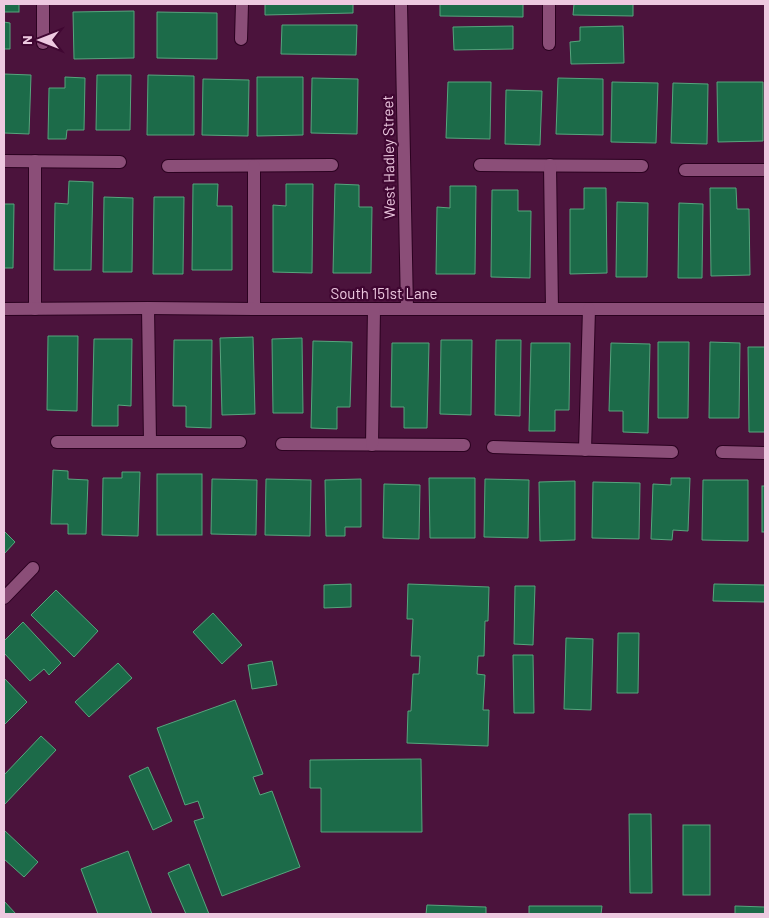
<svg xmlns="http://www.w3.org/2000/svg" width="769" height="918" font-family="Barlow,sans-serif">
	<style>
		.building { fill: #1c6b49; stroke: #56a57d }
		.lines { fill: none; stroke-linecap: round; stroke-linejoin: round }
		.minor-casing { stroke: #2b0220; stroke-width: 14 }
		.minor { stroke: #8b4e78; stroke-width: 12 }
		.labels { text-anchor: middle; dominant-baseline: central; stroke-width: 4.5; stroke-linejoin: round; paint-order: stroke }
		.street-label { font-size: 15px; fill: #edc9e0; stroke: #400732 }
	</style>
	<rect width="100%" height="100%" fill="#4b133c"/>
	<g class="building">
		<rect x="4" y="4" width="15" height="8"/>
		<polygon points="265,4 353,4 353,13 265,15"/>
		<polygon points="440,4 523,4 523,17 440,16"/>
		<polygon points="574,4 633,4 633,16 573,15"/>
		<polygon points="134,11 134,58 74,59 73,12"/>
		<polygon points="157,12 217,13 217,59 157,58"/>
		<polygon points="4,22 10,23 10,49 4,49"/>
		<polygon points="282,25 357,25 356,55 281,54"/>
		<polygon points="513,26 513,49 454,50 453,27"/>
		<polygon points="623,26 624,63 571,64 570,42 580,41 580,27"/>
		<polygon points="4,74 31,75 29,134 4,133"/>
		<polygon points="97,75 131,75 130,130 96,130"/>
		<polygon points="148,75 194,76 194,135 147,135"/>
		<polygon points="65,77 85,78 84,130 67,130 66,139 48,139 49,88 65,88"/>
		<polygon points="257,77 303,77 303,135 257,136"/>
		<polygon points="312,78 358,79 357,134 311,133"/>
		<polygon points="558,78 603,79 603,135 556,134"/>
		<polygon points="203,79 249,80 248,136 202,135"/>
		<polygon points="448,82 491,82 490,139 446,138"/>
		<polygon points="612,82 658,83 656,143 611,142"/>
		<polygon points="717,82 763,82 763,141 718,142"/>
		<polygon points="673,83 708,84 707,144 671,143"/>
		<polygon points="506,90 542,91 540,145 505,144"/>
		<polygon points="69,181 93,182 91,270 54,270 55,203 68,204"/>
		<polygon points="193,184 218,184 217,206 232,206 232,270 192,270"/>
		<polygon points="286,184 313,184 312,273 273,272 273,205 286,206"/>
		<polygon points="335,184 359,185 359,207 372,207 371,273 333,273"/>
		<polygon points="450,186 476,186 475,274 436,274 437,207 450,208"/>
		<polygon points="584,188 606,188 607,273 570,274 570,209 584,209"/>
		<polygon points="710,188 736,188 737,209 749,209 750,275 711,276"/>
		<polygon points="492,190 518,190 518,211 531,211 530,278 491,277"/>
		<polygon points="104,197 133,198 132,272 103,272"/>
		<polygon points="154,197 184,197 183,274 153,274"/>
		<polygon points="617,202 648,203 647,277 616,277"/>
		<polygon points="679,203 703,204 702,278 678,278"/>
		<polygon points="4,204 14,204 13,268 4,268"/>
		<polygon points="48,336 78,336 77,411 47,410"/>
		<polygon points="253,337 255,414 222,415 220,338"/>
		<polygon points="302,338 303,413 273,413 272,339"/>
		<polygon points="94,339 132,339 131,406 118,405 118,426 92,426"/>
		<polygon points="174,340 212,340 211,428 186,427 186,406 173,406"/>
		<polygon points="441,340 472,340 471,415 440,414"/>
		<polygon points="496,340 521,340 520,416 495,415"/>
		<polygon points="313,341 352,342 350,407 337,407 337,429 311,428"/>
		<polygon points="658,342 689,342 688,418 658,418"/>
		<polygon points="710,342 740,343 739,418 709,418"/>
		<polygon points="392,343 429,343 427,428 404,428 404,407 391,407"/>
		<polygon points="531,343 570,343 569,410 555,410 555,431 529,431"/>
		<polygon points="611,343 650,344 648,433 623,432 623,411 609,411"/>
		<polygon points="748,347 765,347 765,432 749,432"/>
		<polygon points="53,470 68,471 68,479 88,480 86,534 68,534 68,524 51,524"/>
		<polygon points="122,472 140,472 138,536 102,535 103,478 122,478"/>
		<rect x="157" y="474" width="45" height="61"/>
		<polygon points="429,478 475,478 475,538 430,538"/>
		<polygon points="671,478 690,478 688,531 673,530 672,540 651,539 653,484 671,485"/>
		<polygon points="212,479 257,480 256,535 211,534"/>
		<polygon points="266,479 311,480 310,536 265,535"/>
		<polygon points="361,479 361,527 345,527 345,536 326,536 325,480"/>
		<polygon points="485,479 529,480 528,538 484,537"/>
		<polygon points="703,480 748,480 748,541 702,540"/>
		<polygon points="575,481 575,540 540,541 539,482"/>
		<polygon points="593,482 640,483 639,539 592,538"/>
		<polygon points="384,484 420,485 419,539 383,538"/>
		<rect x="762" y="486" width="3" height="46"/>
		<polygon points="4,531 15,542 4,554"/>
		<polygon points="351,584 351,607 324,608 324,585"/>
		<polygon points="408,584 489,587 488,621 485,621 484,656 478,656 477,674 485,675 483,710 489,710 488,746 407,743 408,711 411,711 413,674 419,674 420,656 411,656 413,619 407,619"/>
		<polygon points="714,584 765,585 765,602 713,601"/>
		<polygon points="515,586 535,586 533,645 514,644"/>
		<polygon points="56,590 98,631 74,657 31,615"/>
		<polygon points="213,613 242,645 222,664 193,632"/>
		<polygon points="23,622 61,663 49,675 44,669 30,681 4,653 4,641"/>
		<polygon points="618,633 639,633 638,693 617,693"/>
		<polygon points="566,638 593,639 591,710 564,709"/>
		<polygon points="513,655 533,655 534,713 514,713"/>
		<polygon points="272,661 277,685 252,689 248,665"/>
		<polygon points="118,663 132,678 89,717 75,702"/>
		<polygon points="4,678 27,702 4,725"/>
		<polygon points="235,700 263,774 253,777 260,795 272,791 300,867 222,896 194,821 204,818 198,801 185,805 157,728"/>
		<polygon points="41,736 56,750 4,805 4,775"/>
		<polygon points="421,759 422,832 321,832 321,788 310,788 310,760"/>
		<polygon points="148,767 172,821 153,830 129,776"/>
		<polygon points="629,814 651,814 652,893 630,893"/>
		<rect x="683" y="825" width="27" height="70"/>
		<polygon points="4,830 38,862 24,877 4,859"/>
		<polygon points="128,851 152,914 98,914 81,869"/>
		<polygon points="189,864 209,914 186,914 168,873"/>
		<polygon points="4,901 16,914 4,914"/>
		<polygon points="427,905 486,907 486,914 426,914"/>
		<polygon points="529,906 602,906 601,914 529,914"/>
		<polygon points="735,906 765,907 765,914 735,914"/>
	</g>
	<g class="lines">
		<g class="minor-casing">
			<g id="minor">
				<polyline points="43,4 43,43"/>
				<polyline points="401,4 407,309"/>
				<polyline points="241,39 242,4"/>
				<polyline points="549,44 549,4"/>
				<polyline points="4,161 120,162"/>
				<polyline points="35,161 35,309"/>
				<polyline points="480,165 642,166"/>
				<polyline points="550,165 552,309"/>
				<polyline points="168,166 332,165"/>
				<polyline points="254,166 254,309"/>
				<polyline points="685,170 765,170"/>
				<polyline points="148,308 150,442"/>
				<polyline points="4,309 148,308 254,309 765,309"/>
				<polyline points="57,442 240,442"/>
				<polyline points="282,444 464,445"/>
				<polyline points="372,445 374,309"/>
				<polyline points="493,447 672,452"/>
				<polyline points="585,450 589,309"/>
				<polyline points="722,452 765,453"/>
				<polyline points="4,598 33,568"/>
			</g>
		</g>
		<use href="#minor" class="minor"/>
	</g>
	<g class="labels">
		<g class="street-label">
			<text transform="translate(388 157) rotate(-91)">West Hadley Street</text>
			<text x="384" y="293">South 151st Lane</text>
		</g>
	</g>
	<rect width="769" height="918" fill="none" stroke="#edc9e0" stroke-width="10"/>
	<g transform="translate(40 40) rotate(270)" stroke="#400732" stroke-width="4" paint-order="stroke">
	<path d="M0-4L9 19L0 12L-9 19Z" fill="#edc9e0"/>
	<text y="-8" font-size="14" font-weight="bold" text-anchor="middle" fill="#edc9e0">N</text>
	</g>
</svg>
